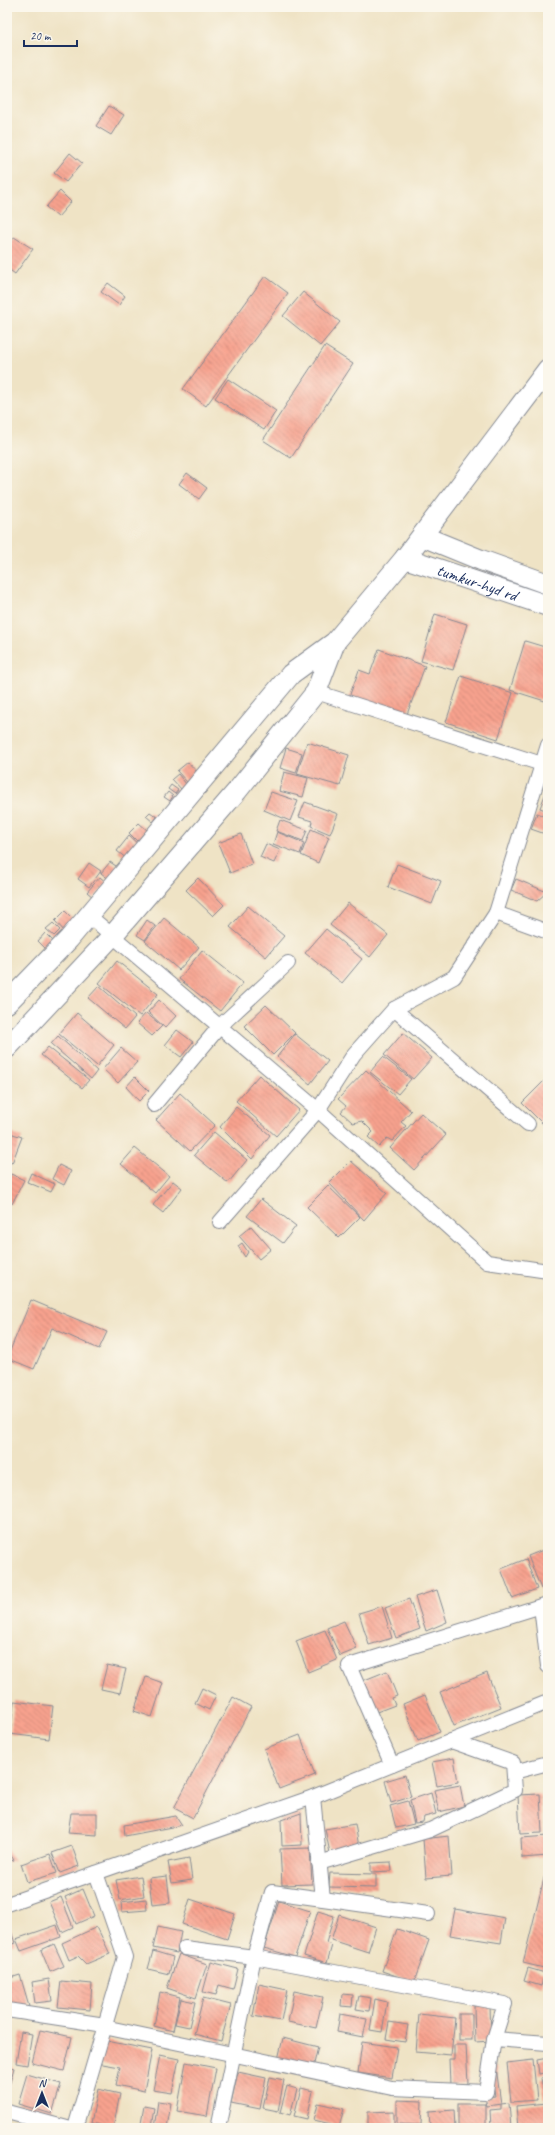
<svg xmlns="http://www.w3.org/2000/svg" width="555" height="2135" font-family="Caveat,sans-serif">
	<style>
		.building { fill: url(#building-back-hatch) }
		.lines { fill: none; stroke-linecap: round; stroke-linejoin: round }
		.street-casing { stroke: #858992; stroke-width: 16 }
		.secondary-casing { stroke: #858992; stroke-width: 22 }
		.street { stroke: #fff; stroke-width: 14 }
		.secondary { stroke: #fff; stroke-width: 20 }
		.labels { text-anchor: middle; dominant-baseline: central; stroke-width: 3; stroke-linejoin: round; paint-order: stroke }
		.street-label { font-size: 17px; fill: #1b2f5e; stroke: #fbf7ec }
	</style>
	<defs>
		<pattern id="building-back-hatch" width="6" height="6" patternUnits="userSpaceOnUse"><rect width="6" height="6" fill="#f8a28e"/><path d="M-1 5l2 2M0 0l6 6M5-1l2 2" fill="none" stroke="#c88477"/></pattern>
	</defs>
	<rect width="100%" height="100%" fill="#fbf7ec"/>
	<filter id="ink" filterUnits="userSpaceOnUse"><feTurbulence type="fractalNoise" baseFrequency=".025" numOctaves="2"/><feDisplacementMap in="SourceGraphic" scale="8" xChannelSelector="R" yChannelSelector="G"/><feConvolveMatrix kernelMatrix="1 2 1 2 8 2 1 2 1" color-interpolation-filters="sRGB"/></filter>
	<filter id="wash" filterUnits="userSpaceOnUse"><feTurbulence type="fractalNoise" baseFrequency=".012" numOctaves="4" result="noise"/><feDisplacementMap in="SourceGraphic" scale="16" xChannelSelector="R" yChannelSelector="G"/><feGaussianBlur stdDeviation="0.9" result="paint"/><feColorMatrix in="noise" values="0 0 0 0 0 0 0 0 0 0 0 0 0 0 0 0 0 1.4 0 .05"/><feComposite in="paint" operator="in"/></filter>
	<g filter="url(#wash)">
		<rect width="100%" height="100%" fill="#efe3c5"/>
		<g id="blocks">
			<g class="building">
				<polygon points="109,106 124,115 111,135 96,126"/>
				<polygon points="70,153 82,163 66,182 54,173"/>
				<polygon points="60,191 71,202 58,217 46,207"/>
				<polygon points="14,237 33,249 15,274 7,268 7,247"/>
				<polygon points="265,276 288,293 206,406 183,389"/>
				<polygon points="108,283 125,296 119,305 101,292"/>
				<polygon points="303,292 340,322 320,346 283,316"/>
				<polygon points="325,346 353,364 291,458 263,440"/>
				<polygon points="228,379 276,411 264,430 215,398"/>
				<polygon points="187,473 207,488 199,499 179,484"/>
				<polygon points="435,614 467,624 453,670 421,661"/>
				<polygon points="525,641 548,648 548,702 510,690"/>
				<polygon points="379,649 425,666 406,717 349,697 359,670 370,674"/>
				<polygon points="461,676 513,693 498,739 446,722"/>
				<polygon points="307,742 349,755 340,786 297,774"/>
				<polygon points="286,748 302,753 296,773 280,768"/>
				<polygon points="188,762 197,772 187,782 177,771"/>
				<polygon points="284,772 308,778 303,797 279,791"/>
				<polygon points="178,774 187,785 182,790 172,779"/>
				<polygon points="171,785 178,790 175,794 168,789"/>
				<polygon points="548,787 548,811 540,808"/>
				<polygon points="168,792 173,796 170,801 164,797"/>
				<polygon points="271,792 298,801 290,821 264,810"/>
				<polygon points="305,802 338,814 330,834 311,826 312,821 299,817"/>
				<polygon points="150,812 157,817 153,822 146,816"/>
				<polygon points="537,813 548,817 548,835 531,829"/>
				<polygon points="280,820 307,830 303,841 276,831"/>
				<polygon points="139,823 147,830 137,841 129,833"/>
				<polygon points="311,829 329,837 318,863 301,855"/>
				<polygon points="277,832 304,843 300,854 273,844"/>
				<polygon points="241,834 252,864 230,873 218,843"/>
				<polygon points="129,836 139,845 127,859 117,851"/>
				<polygon points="266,844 280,850 274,863 260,857"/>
				<polygon points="110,862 119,868 110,880 101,873"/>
				<polygon points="89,863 101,871 89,887 78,879"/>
				<polygon points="397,864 441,881 432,904 388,887"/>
				<polygon points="100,877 107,883 94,898 87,892"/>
				<polygon points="198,878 224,905 213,916 186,890"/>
				<polygon points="516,879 547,892 537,901 511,890"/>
				<polygon points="348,903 388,935 370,957 330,925"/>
				<polygon points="248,906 284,936 266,957 230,927"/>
				<polygon points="65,911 77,923 66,933 55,921"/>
				<polygon points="164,918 199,947 179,970 145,941"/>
				<polygon points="147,920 155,926 145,940 137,935"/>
				<polygon points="53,923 60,930 54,936 46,929"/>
				<polygon points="326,929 362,959 342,983 305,953"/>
				<polygon points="45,933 54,942 46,949 38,941"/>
				<polygon points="202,950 243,983 220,1011 179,979"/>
				<polygon points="117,961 158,994 140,1016 99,983"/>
				<polygon points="99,986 135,1017 125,1029 88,998"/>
				<polygon points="159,1000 176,1016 165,1028 148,1012"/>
				<polygon points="266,1005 295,1033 273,1055 244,1026"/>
				<polygon points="77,1013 114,1045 97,1066 59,1034"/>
				<polygon points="146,1013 162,1026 152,1036 137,1023"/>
				<polygon points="177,1030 193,1042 181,1057 165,1045"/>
				<polygon points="403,1033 432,1058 413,1079 384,1055"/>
				<polygon points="295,1034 328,1061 310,1084 277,1057"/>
				<polygon points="58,1036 97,1071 91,1079 51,1044"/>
				<polygon points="48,1047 89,1080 82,1088 41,1055"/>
				<polygon points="121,1048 137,1062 118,1083 103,1069"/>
				<polygon points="383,1057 411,1079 398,1094 370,1072"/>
				<polygon points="366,1070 411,1111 401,1122 406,1126 392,1141 387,1138 379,1147 368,1137 373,1132 362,1121 353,1123 341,1112 346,1106 338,1099"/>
				<polygon points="259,1075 299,1110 276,1136 236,1101"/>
				<polygon points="135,1077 149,1091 139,1101 126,1087"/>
				<polygon points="548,1077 548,1129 522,1103"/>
				<polygon points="180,1093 215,1125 190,1151 156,1120"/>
				<polygon points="236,1107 270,1135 252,1159 220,1127"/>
				<polygon points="421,1113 446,1135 414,1170 390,1148"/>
				<polygon points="7,1132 22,1137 12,1163 7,1161"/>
				<polygon points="214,1132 247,1160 228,1183 194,1155"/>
				<polygon points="135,1148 169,1176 155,1193 121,1164"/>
				<polygon points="351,1161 387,1193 364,1220 329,1183"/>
				<polygon points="59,1165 71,1171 64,1185 52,1179"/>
				<polygon points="31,1173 55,1184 51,1192 27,1182"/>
				<polygon points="11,1174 24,1180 12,1204 7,1201 7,1181"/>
				<polygon points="173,1181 182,1188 163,1213 153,1205"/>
				<polygon points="328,1186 360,1217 339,1238 307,1207"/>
				<polygon points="261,1199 296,1226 283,1243 247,1216"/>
				<polygon points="251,1226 271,1249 259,1259 239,1236"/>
				<polygon points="242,1243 248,1252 245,1257 238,1246"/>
				<polygon points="31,1300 107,1332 99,1349 52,1328 34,1369 7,1358"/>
				<polygon points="548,1548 548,1586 541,1589 528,1556"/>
				<polygon points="526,1559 537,1589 512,1598 501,1569"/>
				<polygon points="437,1590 447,1622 426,1631 415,1597"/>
				<polygon points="409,1599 420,1629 396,1638 385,1608"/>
				<polygon points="382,1606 392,1638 369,1645 359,1613"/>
				<polygon points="344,1621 357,1649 340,1656 327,1628"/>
				<polygon points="325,1630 337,1660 308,1672 296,1641"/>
				<polygon points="107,1665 126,1669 120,1693 101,1689"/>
				<polygon points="387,1671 397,1696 392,1698 395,1705 374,1713 362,1681"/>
				<polygon points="487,1673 501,1707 454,1726 440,1692"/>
				<polygon points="146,1677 163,1683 152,1717 134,1711"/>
				<polygon points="202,1688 216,1695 209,1710 195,1703"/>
				<polygon points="425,1695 440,1732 418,1741 403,1704"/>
				<polygon points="233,1697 251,1707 193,1818 174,1808"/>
				<polygon points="14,1701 53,1706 49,1739 10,1734"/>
				<polygon points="300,1735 315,1775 279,1789 264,1749"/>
				<polygon points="454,1758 458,1782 437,1786 432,1762"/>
				<polygon points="405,1775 411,1797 391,1803 385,1781"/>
				<polygon points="460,1785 464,1806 439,1812 434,1790"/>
				<polygon points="431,1793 436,1814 424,1817 423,1822 415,1823 410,1800"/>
				<polygon points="540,1794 542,1833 520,1834 518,1795"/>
				<polygon points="408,1801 414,1824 396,1828 390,1806"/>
				<polygon points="71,1813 97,1813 97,1835 68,1833"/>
				<polygon points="301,1813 302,1845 282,1846 281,1820"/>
				<polygon points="176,1816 182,1825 125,1836 124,1825"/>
				<polygon points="355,1824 359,1847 330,1853 325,1829"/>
				<polygon points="449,1836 452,1876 426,1878 423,1839"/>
				<polygon points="548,1836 548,1856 522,1858 521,1838"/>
				<polygon points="72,1846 79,1866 60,1873 52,1853"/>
				<polygon points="310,1848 312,1884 282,1885 280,1849"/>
				<polygon points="7,1850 14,1860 7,1862"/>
				<polygon points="50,1854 57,1873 27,1882 21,1864"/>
				<polygon points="189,1858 192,1880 172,1883 168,1862"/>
				<polygon points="391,1862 392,1871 371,1872 371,1863"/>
				<polygon points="548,1862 548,1969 523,1963"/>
				<polygon points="330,1873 376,1874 376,1888 329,1887"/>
				<polygon points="141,1876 144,1896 120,1900 116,1880"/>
				<polygon points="167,1876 170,1903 152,1905 149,1878"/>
				<polygon points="83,1889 94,1916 76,1924 65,1897"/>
				<polygon points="61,1897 73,1927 62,1932 49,1902"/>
				<polygon points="146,1899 147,1910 122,1912 121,1902"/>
				<polygon points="190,1899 235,1914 227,1939 182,1924"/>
				<polygon points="279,1901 310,1911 295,1957 264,1948"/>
				<polygon points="455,1909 505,1918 501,1943 450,1935"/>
				<polygon points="318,1911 334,1916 326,1943 332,1945 327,1963 304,1956"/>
				<polygon points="339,1915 376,1927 368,1952 331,1940"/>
				<polygon points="7,1919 15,1943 7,1946"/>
				<polygon points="57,1925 61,1937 21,1951 16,1939"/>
				<polygon points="97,1927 110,1954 86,1964 78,1956 69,1960 62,1943"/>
				<polygon points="158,1927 181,1932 177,1953 153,1948"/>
				<polygon points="397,1929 429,1940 414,1982 382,1971"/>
				<polygon points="54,1944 64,1966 50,1972 41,1950"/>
				<polygon points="153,1951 173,1957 169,1974 148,1969"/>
				<polygon points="179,1954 207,1964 196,1998 167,1988"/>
				<polygon points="211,1962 238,1969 233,1989 219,1985 216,1995 203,1992"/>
				<polygon points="528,1968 545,1973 541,1986 524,1981"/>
				<polygon points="20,1975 30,2009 8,2005 7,2001 7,1979"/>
				<polygon points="49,1979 52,2001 35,2003 32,1982"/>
				<polygon points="61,1981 92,1984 90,2010 58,2007"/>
				<polygon points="259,1984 287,1990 281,2021 253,2016"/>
				<polygon points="294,1991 323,1997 316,2028 288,2022"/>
				<polygon points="160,1992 180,1997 173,2031 154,2026"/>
				<polygon points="342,1994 353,1995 352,2007 341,2006"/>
				<polygon points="359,1996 371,1998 369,2011 356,2009"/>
				<polygon points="203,1998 231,2005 221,2041 194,2034"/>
				<polygon points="181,1999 195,2002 189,2027 175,2024"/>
				<polygon points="375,1999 387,2002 382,2032 370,2030"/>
				<polygon points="490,2005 491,2041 475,2042 474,2006"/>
				<polygon points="340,2014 367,2019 363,2037 337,2032"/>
				<polygon points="419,2014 455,2018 451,2055 416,2052"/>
				<rect x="459" y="2014" width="13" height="26"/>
				<polygon points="389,2022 408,2025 405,2042 386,2039"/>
				<polygon points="40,2030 72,2037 64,2071 32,2063"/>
				<polygon points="21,2032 32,2034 27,2065 16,2063"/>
				<polygon points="283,2038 318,2047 311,2076 276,2068"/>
				<polygon points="102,2040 152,2050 144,2091 116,2085 120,2067 97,2063"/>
				<polygon points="362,2042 397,2047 392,2078 358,2073"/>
				<polygon points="454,2045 466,2045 468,2084 450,2085 449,2059 454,2059"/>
				<polygon points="160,2055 179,2059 172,2093 153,2090"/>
				<polygon points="548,2058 548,2072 539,2074 537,2060"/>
				<polygon points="533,2060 537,2100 511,2102 507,2063"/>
				<polygon points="186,2062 216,2068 207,2116 177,2111"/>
				<polygon points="7,2066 14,2068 7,2093"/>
				<polygon points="496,2067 501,2104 509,2103 511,2128 491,2128 490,2110 501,2109 501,2104 487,2106 485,2097 495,2096 490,2068"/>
				<polygon points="238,2072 266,2078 260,2109 231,2103"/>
				<polygon points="27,2074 61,2084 52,2114 18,2104"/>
				<polygon points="270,2077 284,2080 278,2111 263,2108"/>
				<polygon points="548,2077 548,2099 545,2100 541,2078"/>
				<polygon points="287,2086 297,2089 290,2115 280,2112"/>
				<polygon points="301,2088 313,2091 307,2119 294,2116"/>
				<polygon points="98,2089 120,2094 113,2128 91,2123"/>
				<polygon points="397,2100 422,2101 421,2125 397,2124"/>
				<polygon points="158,2101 171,2103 167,2128 154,2128"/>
				<polygon points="318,2103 344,2109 339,2126 314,2120"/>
				<polygon points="547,2103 548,2127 518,2128 516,2106"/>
				<rect x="458" y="2104" width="28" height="24"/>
				<polygon points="144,2106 154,2108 151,2128 140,2128"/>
				<polygon points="454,2110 455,2128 430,2128 429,2112"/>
				<polygon points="394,2111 394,2126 368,2126 368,2112"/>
				<polygon points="22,2122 41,2128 21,2128"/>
			</g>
		</g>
	</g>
	<g filter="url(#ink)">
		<use href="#blocks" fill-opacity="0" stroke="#858992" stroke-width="1"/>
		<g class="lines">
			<g class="street-casing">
				<g id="street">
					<polyline points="316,692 548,766"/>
					<polyline points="496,913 548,745"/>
					<polyline points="88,915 318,1110 487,1262 548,1271"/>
					<polyline points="394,1009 454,977 496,913 548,932"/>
					<polyline points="154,1105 220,1026 288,963"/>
					<polyline points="220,1222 318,1110 354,1054 394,1009 528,1124"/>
					<polyline points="548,1604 541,1606 548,1666"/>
					<polyline points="392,1765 349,1666 541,1606"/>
					<polyline points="514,1772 548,1763"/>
					<polyline points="319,1863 430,1830 515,1790 513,1763 451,1741"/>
					<polyline points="323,1899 428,1914"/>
					<polyline points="7,1904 313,1797 548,1702"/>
					<polyline points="185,1948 254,1957 505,2004 494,2039"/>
					<polyline points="7,2010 105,2025"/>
					<polyline points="104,2027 392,2088 486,2092 494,2039 548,2043"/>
					<polyline points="7,2112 67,2128"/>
					<polyline points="75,2128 125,1957 96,1873"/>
					<polyline points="218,2128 254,1957 272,1892 323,1899 313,1797"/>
				</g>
			</g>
			<g class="secondary-casing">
				<g id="secondary">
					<polyline points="422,536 481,560 548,584"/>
					<path id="s1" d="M405,558l143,48"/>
					<polyline points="7,1003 69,939 291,674 335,642 405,558 548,369"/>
					<polyline points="7,1048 113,935 237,791 316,692 335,642"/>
				</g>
			</g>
			<use href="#street" class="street"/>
			<use href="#secondary" class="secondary"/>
		</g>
	</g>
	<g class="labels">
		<g class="street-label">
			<text stroke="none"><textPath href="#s1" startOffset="76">tumkur-hyd rd</textPath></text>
		</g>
	</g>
	<rect width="555" height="2135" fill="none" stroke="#fbf7ec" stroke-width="24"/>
	<g transform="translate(42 2093)" stroke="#fbf7ec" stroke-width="3" paint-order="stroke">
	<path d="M0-3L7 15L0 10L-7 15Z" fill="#1b2f5e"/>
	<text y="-6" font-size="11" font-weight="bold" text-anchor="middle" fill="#1b2f5e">N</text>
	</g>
	<path d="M24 40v6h53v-6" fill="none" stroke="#1b2f5e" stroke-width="2"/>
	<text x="30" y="40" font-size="12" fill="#1b2f5e" stroke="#fbf7ec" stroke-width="3" paint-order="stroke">20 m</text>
</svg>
